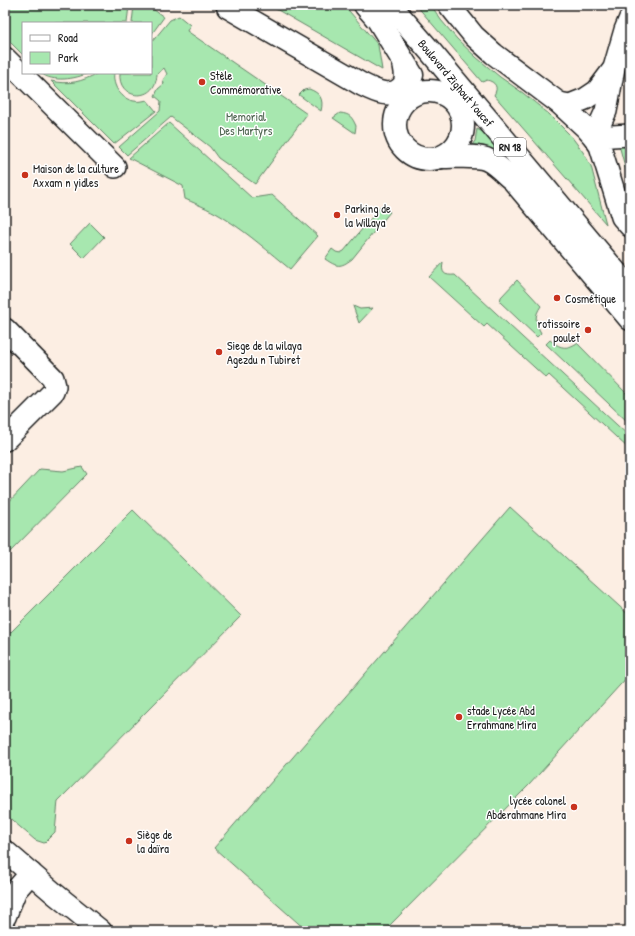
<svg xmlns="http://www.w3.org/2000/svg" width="635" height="936" font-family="'Patrick Hand',sans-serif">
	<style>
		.green { fill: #a7e7af; stroke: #628266 }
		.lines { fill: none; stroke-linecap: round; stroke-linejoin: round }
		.minor-casing { stroke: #1c1c1c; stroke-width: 24 }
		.primary-casing { stroke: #1c1c1c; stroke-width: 25 }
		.minor { stroke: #fff; stroke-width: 21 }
		.primary { stroke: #fff; stroke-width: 22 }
		.poi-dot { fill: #c8321e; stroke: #fff; stroke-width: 1.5 }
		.labels { text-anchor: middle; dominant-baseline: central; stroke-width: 3; stroke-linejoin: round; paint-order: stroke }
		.shield { fill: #fff; stroke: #606060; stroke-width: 1 }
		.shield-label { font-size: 11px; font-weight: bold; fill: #1c1c1c }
		.poi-label { font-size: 12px; fill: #1c1c1c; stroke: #fff; text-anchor: start }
		.street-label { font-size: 12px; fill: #1c1c1c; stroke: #fff }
		.park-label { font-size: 12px; fill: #4d634f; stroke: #fff }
	</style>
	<rect width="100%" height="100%" fill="#fceee3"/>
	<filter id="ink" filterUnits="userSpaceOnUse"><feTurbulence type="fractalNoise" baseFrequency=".025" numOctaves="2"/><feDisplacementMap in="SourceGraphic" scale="8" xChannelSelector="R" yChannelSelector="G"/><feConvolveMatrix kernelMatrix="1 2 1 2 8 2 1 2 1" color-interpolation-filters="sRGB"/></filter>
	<g filter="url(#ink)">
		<g class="green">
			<polygon points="5,5 129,5 127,23 23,23 23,55 5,37"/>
			<polygon points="134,5 147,5 164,17 151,35 151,23 132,23"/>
			<polygon points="269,5 344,5 378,45 382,70"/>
			<path d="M416,5h15l10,15 16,19 19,18 24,20 23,16 26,21 22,22 12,16 8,14 15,58 -112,-129c5,-8 1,-13 -7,-15l-5,2z"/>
			<path d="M179,16l11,9 -3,6 77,53 43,30 -52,70 -37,-26 -8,-11 -39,-30 -44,38 -8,-8 41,-36 1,-10 -6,-5 3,-7 6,-5 -1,-4 4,-6 -3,-6 -7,6c-1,30 -40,26 -37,-1h31v-30l19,-23z"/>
			<path d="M41,73h47c-12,6 -36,10 -47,0z"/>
			<path d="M98,73h16c-2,13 7,26 20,28 5,1 9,0 13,-1l9,11 -42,33 -63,-63c19,4 30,1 47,-8z"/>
			<path d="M309,89c11,4 15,10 12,22l-22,-16 5,-5z"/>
			<path d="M340,113c10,1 12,4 16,13l-1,7 -22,-15z"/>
			<path d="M169,123l83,75 20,-3 46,41 -28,33c-21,-17 -41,-35 -63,-49 -13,-9 -28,-15 -42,-21l-2,-13 -54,-28z"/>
			<path d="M477,129l6,3 18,22c-11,-6 -16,-9 -29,-9l3,-4z"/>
			<polygon points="630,144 630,185 619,145"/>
			<path d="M382,205l8,7 -38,47c-12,9 -15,8 -27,0l7,-10 4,3 4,1 4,-2z"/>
			<polygon points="90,223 104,237 84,258 70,244"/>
			<path d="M443,262c-2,11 1,14 12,13l175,162v13l-81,-75 -3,3 -59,-54 -3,3 -55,-50z"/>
			<path d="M517,280l24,26c-7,10 -6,16 0,27l-4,4 -37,-35 1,-5z"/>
			<polygon points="353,306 360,309 373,308 359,323"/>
			<path d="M550,340c10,8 16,10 27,3l53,54v27l-84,-80z"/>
			<polygon points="82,467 87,474 5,557 5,506 40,469 63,471"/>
			<polygon points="510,507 630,616 630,674 529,785 384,931 307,931 214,848"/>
			<polygon points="133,510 241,616 58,801 55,832 44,843 35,840 5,814 5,638"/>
		</g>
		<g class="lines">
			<g class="minor-casing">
				<g id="minor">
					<polyline points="449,5 474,36 494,54 559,103 586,128 594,137 606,111 614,68 625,30 630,18"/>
					<polyline points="5,58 115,167"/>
					<polyline points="559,103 570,105 585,99 597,91 612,71"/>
					<polyline points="630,135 594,137 600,146 622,217 630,226"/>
					<polyline points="5,329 53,378 55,386 53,392 5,440"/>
					<polyline points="5,851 55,894 101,931"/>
					<polyline points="5,917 16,890 31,873"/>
				</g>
			</g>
			<g class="primary-casing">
				<g id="primary">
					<polyline points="365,5 378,20 412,75"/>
					<polyline points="390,5 430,51 630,289"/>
					<path d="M228,7l133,77c12,6 30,16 41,3 2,-2 2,-2 3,-5 2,-6 0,-13 -1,-19"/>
					<circle cx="429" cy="125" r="34"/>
					<path d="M444,157c11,0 35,-2 44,3 10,5 17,14 25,20l117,139"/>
				</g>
			</g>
			<use href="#minor" class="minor"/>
			<use href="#primary" class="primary"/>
		</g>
	</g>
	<g class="poi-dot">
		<circle cx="202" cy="82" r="4"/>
		<circle cx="25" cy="175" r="4"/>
		<circle cx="337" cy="215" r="4"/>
		<circle cx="557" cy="298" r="4"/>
		<circle cx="588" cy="330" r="4"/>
		<circle cx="219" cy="352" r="4"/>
		<circle cx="459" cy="717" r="4"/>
		<circle cx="574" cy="807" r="4"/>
		<circle cx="129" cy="841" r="4"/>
	</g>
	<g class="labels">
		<rect class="shield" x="494" y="138" width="32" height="18" rx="3"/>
		<g class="shield-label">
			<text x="510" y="147">RN 18</text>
		</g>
		<g class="poi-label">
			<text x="210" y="75">Stèle<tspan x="210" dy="14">Commémorative</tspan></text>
			<text x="33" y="168">Maison de la culture<tspan x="33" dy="14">Axxam n yidles</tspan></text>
			<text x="345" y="208">Parking de<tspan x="345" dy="14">la Willaya</tspan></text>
			<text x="565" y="298">Cosmétique</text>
			<text x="580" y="323" text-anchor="end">rotissoire<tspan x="580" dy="14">poulet</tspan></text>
			<text x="227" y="345">Siege de la wilaya<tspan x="227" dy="14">Agezdu n Tubiret</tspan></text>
			<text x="467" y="710">stade Lycée Abd<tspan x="467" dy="14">Errahmane Mira</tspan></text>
			<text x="566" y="800" text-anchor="end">lycée colonel<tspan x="566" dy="14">Abderahmane Mira</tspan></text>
			<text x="137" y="834">Siège de<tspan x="137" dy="14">la daïra</tspan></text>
		</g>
		<g class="street-label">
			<text transform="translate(456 83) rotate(50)">Boulevard Zighout Youcef</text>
		</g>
		<g class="park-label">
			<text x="246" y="116">Memorial<tspan x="246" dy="14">Des Martyrs</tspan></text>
		</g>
	</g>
	<rect width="635" height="936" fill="none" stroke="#fff" stroke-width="20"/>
	<rect x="10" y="10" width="615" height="916" fill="none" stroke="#1c1c1c" stroke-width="1.5" filter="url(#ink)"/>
	<rect x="22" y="22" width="130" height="52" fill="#ffffff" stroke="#a4a4a4"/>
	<rect x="30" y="35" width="20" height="6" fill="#ffffff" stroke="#a4a4a4"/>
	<text x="58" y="42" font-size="12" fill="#1c1c1c">Road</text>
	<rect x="30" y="52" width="20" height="12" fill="#a7e7af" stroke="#a4a4a4"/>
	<text x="58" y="62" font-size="12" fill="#1c1c1c">Park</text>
</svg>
